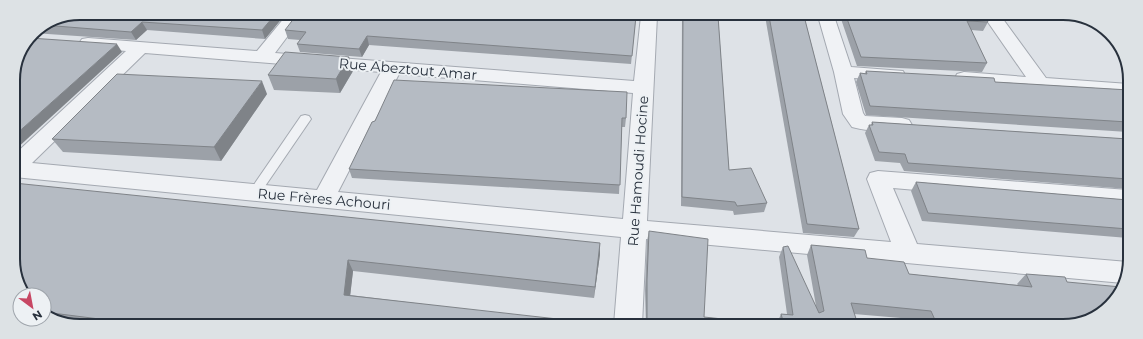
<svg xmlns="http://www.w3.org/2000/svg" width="1143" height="339" font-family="Montserrat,sans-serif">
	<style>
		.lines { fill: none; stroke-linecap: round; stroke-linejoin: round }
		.lane-casing { stroke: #a4a9b1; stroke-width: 2 }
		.street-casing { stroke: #a4a9b1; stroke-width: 2 }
		.lane { fill: #f0f2f5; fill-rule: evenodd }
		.street { fill: #f0f2f5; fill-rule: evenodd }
		.wall { fill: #9ca1a8 }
		.shaded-wall { fill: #7f8388 }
		.building { fill: #b5bbc3; stroke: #7f8388 }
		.labels { text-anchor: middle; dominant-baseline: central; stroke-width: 4; stroke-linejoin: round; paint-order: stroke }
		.street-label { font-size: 14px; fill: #28313d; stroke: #edf1f4 }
		.rim { fill: none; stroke: #28313d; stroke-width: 2 }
	</style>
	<rect width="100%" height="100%" fill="#dee2e7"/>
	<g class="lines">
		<g class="lane-casing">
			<polygon id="lane" points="305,115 309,116 311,119 259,195 255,197 251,195 249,192 251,189 301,116"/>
		</g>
		<g class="street-casing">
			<g id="street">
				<polygon points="983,15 1000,15 1046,78 1129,84 1129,96 957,82 955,78 957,74 964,72 1026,77"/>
				<path d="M641,16h16l-10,205 244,21 -24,-63 3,-6 8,-2 250,19v18l-235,-20 24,56 211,18v14l-5,7 -477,-44 -4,86h-28l7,-88 -607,-60v-22l112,-104 -44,-4 -3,-4 3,-4 6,-1 169,13 28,-34h17l-27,36 359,28zM145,53l236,19 -64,118 -285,-27zM399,74l234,19 -10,126 -285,-27z"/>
				<path d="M818,16h16l17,51 52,4 2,4 -2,4 -7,2 -42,-3 9,35 2,3 37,2 7,2 3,5 -3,5c-14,4 -42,1 -57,-3l-9,-13 -9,-42z"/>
			</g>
		</g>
		<use href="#lane" class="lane"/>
		<use href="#street" class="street"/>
	</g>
	<g class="wall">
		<polygon points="984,15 988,22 983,31 971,30 987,63 982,72 857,66 840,16"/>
		<polygon points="636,16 631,64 369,45 362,57 300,52 297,44 300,40 288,39 285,30"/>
		<polygon points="682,16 718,16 729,170 767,203 764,212 734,215 733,211 681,206"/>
		<polygon points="765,16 804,16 859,229 854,237 803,233"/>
		<polygon points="283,17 265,39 147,30 136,40 33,33 54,18"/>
		<polygon points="1103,29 1113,36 1115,39 1109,37 1104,33"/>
		<polygon points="353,71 340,93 274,90 268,75"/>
		<polygon points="866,71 995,82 1129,90 1128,132 866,115 856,82 860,73 865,73"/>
		<polygon points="267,94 221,161 63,152 52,139"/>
		<polygon points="626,118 625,127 622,127 619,194 352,178 349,169 372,122"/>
		<polygon points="872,122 1128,139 1128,189 904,171 900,163 875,161 865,133 869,125 871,125"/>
		<polygon points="916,182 1128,200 1128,238 922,221 911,191"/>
		<polygon points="649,231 704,317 758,323 759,319 778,321 781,314 787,314 779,257 783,247 816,306 807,255 811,245 867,258 909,274 1018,285 1017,284 1026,274 1067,326 926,326 924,320 854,314 858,325 646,325 645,290 647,241"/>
		<polygon points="600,243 600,254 594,298 353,271 350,295 593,325 63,324 44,313 44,295 14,272"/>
	</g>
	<g class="shaded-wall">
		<polygon points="273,17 283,17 265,39 262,30"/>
		<polygon points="142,22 147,30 136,40 131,32"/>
		<polygon points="367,36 369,45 362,57 359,49"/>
		<polygon points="117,44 122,52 14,151 14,136"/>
		<polygon points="349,57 353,71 340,93 336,79"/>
		<polygon points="262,81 267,94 221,161 214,147"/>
		<polygon points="600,243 600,254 594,298 595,287"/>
		<polygon points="348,260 353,271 349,306 344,295"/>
	</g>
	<g class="building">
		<polygon points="984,15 988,22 967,21 987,63 861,57 846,16"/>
		<polygon points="636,16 632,56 367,36 359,49 297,44 306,32 285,30 295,17"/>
		<polygon points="683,16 718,16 729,170 751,168 767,203 737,206 735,202 682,197"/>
		<polygon points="769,16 804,16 859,229 807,224"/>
		<polygon points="273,17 262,30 142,22 131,32 43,25 54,18"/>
		<polygon points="30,38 117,44 14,136 13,76"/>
		<polygon points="285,52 349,57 336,79 268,75"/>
		<polygon points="866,71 994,78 995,82 1129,90 1128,122 870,106 860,73 867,74"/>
		<polygon points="117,74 262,81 214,147 52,139"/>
		<polygon points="394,80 627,92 626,118 622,118 620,185 349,169 372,122 375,121"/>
		<polygon points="872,122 1128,139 1128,179 908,163 905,154 879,152 869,125 873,125"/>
		<polygon points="916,182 1128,200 1128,229 928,213"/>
		<polygon points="14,183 600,243 595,287 348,260 344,295 593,323 593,325 139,324 44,312 44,295 26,295 14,272"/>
		<polygon points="649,231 708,239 704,317 760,323 759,319 783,321 781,314 793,315 783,247 788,246 819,313 824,311 811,245 865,250 867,258 904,262 909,274 1032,287 1026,274 1065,277 1067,282 1121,287 1107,310 1067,326 998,326 935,320 931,311 851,303 858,325 647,325 647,280"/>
	</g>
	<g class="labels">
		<g class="street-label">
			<text transform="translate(408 69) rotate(5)">Rue Abeztout Amar</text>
			<text transform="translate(638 171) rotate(-86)">Rue Hamoudi Hocine</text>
			<text transform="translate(324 199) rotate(5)">Rue Frères Achouri</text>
		</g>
	</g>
	<path d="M0 0H1143V339H0ZM80 20H1063A60 60 0 0 1 1123 80V259A60 60 0 0 1 1063 319H80A60 60 0 0 1 20 259V80A60 60 0 0 1 80 20Z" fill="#dde2e5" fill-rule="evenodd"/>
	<path class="rim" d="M80 20H1063A60 60 0 0 1 1123 80V259A60 60 0 0 1 1063 319H80A60 60 0 0 1 20 259V80A60 60 0 0 1 80 20Z"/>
	<g transform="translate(32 307) rotate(148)"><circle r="19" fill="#edf1f4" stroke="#9ea4ab"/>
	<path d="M0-3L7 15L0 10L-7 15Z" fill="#c74764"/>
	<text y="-6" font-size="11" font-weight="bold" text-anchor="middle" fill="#28313d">N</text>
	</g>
</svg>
